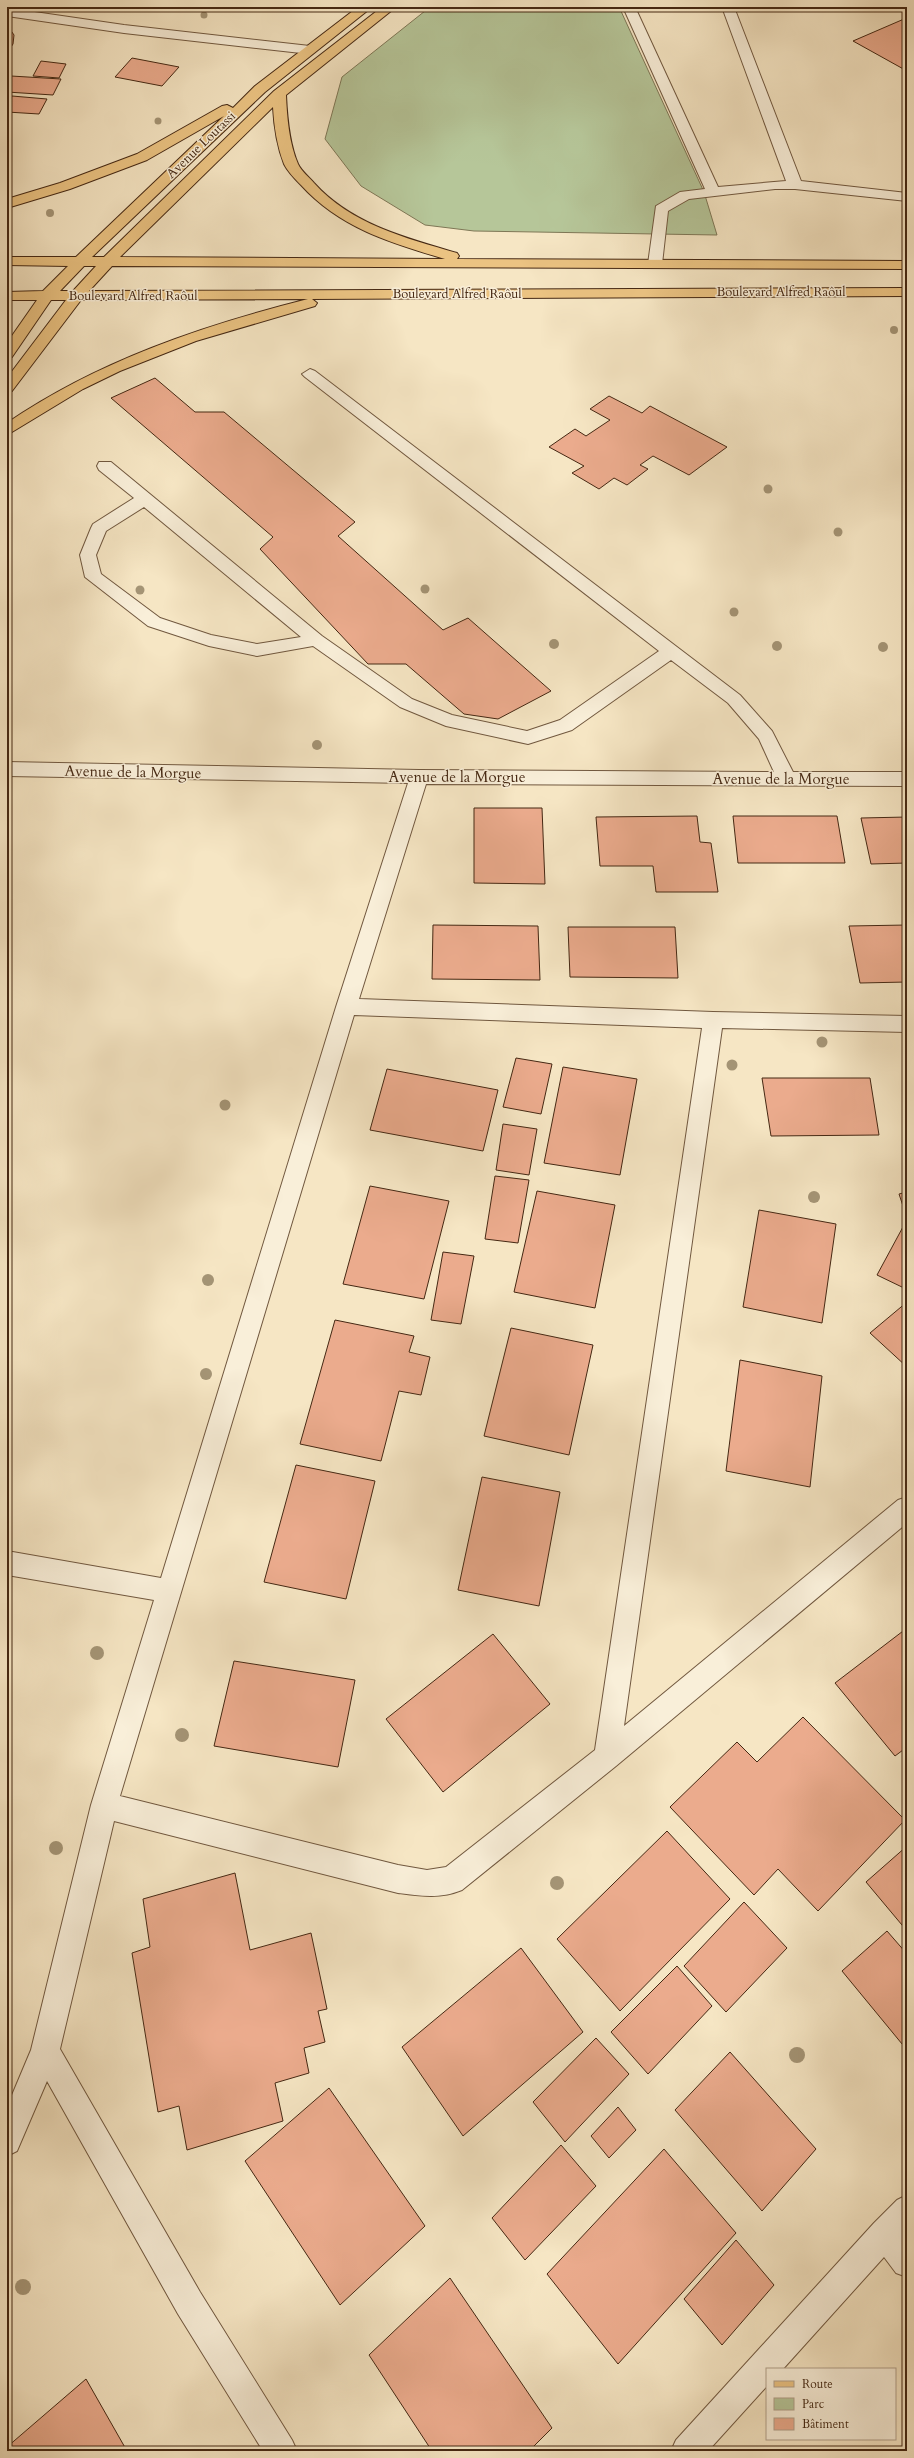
<svg xmlns="http://www.w3.org/2000/svg" width="914" height="2458" font-family="Cardo,serif">
	<style>
		.green { fill: #b6c699; stroke: #7e7756 }
		.building { fill: #ebab8d; stroke: #452813 }
		.lines { fill: none; stroke-linecap: round; stroke-linejoin: round }
		.minor-casing { stroke: #71583f; stroke-width: 2 }
		.major-casing { stroke: #452813; stroke-width: 2 }
		.minor { fill: #f9efd9; fill-rule: evenodd }
		.major { fill: #ebc382; fill-rule: evenodd }
		.tree { fill: #a49475 }
		.labels { text-anchor: middle; dominant-baseline: central; stroke-width: 3; stroke-linejoin: round; paint-order: stroke }
		.far-street-label { font-size: 13px; fill: #452813; stroke: #f9efd9 }
		.street-label { font-size: 15px; fill: #452813; stroke: #f9efd9 }
	</style>
	<rect width="100%" height="100%" fill="#f6e6c4"/>
	<filter id="stains"><feTurbulence type="fractalNoise" baseFrequency=".005" numOctaves="4"/><feColorMatrix values="0 0 0 0 .2 0 0 0 0 .09 0 0 0 0 .02 0 0 0 .5 -.17"/></filter>
	<radialGradient id="worn" r=".72"><stop offset=".6" stop-color="#630" stop-opacity="0"/><stop offset="1" stop-color="#630" stop-opacity=".3"/></radialGradient>
	<polygon class="green" points="430,7 616,7 620,9 704,192 717,235 474,231 425,225 361,186 325,139 342,77"/>
	<g class="building">
		<polygon points="904,19 907,21 907,71 853,41"/>
		<polygon points="7,25 14,35 13,44 7,53"/>
		<polygon points="132,58 179,67 162,86 115,77"/>
		<polygon points="41,61 66,64 59,78 33,76"/>
		<polygon points="11,76 61,79 53,95 7,92 7,84"/>
		<polygon points="12,96 47,99 39,114 7,112 7,106"/>
		<polygon points="155,378 195,412 224,412 355,522 338,536 443,630 468,618 551,691 498,719 464,714 406,664 368,664 260,549 273,537 111,398"/>
		<polygon points="609,396 642,413 650,406 727,447 689,475 653,456 640,465 648,469 627,485 614,478 599,489 572,473 584,466 549,447 575,429 586,436 610,420 590,409"/>
		<polygon points="474,808 542,808 545,884 474,883"/>
		<polygon points="697,816 700,842 711,843 718,892 656,892 653,866 600,866 596,817"/>
		<polygon points="733,816 837,816 845,863 738,863"/>
		<polygon points="907,817 907,863 871,864 861,818"/>
		<polygon points="433,925 538,926 540,980 432,979"/>
		<polygon points="907,925 907,982 860,983 849,926"/>
		<polygon points="568,927 675,927 678,978 570,977"/>
		<polygon points="516,1058 552,1064 541,1114 503,1107"/>
		<polygon points="563,1067 637,1079 620,1175 544,1163"/>
		<polygon points="387,1069 498,1090 483,1151 370,1130"/>
		<polygon points="762,1078 870,1078 879,1135 771,1136"/>
		<polygon points="503,1124 537,1129 529,1175 496,1170"/>
		<polygon points="495,1176 529,1180 518,1243 485,1239"/>
		<polygon points="370,1186 449,1201 424,1299 343,1284"/>
		<polygon points="537,1191 615,1205 595,1308 514,1292"/>
		<polygon points="907,1192 907,1212 905,1212 899,1194"/>
		<polygon points="759,1210 836,1224 822,1323 743,1307"/>
		<polygon points="904,1225 907,1226 907,1283 904,1288 877,1275"/>
		<polygon points="443,1252 474,1256 461,1324 431,1320"/>
		<polygon points="907,1302 907,1367 870,1333"/>
		<polygon points="335,1320 414,1336 409,1352 430,1357 421,1395 399,1391 381,1461 300,1444"/>
		<polygon points="511,1328 593,1345 569,1455 484,1436"/>
		<polygon points="740,1360 822,1376 810,1487 726,1471"/>
		<polygon points="296,1465 375,1481 346,1599 264,1582"/>
		<polygon points="482,1477 560,1492 539,1606 458,1590"/>
		<polygon points="907,1628 907,1747 895,1756 835,1683"/>
		<polygon points="493,1634 550,1704 443,1792 386,1719"/>
		<polygon points="234,1661 355,1680 338,1767 214,1746"/>
		<polygon points="803,1717 905,1820 818,1911 778,1869 754,1895 670,1807 737,1742 757,1762"/>
		<polygon points="667,1831 730,1899 620,2011 557,1939"/>
		<polygon points="907,1846 907,1931 866,1882"/>
		<polygon points="235,1873 250,1950 311,1933 327,2009 318,2011 325,2042 304,2048 309,2073 275,2083 283,2121 187,2150 179,2106 158,2112 132,1953 150,1947 143,1899"/>
		<polygon points="744,1902 787,1948 726,2012 684,1966"/>
		<polygon points="887,1931 907,1954 907,2050 842,1971"/>
		<polygon points="521,1948 583,2032 463,2136 402,2047"/>
		<polygon points="677,1966 712,2006 648,2074 611,2032"/>
		<polygon points="596,2038 629,2074 565,2142 533,2102"/>
		<polygon points="730,2052 816,2149 762,2211 675,2110"/>
		<polygon points="329,2088 425,2226 340,2305 245,2161"/>
		<polygon points="618,2107 636,2130 609,2158 591,2136"/>
		<polygon points="561,2145 596,2186 525,2260 492,2218"/>
		<polygon points="664,2149 736,2233 618,2364 547,2274"/>
		<polygon points="736,2240 774,2285 722,2345 684,2299"/>
		<polygon points="450,2278 552,2428 529,2451 432,2451 369,2355"/>
		<polygon points="86,2379 127,2451 9,2451 7,2447"/>
	</g>
	<g class="lines">
		<g class="minor-casing">
			<g id="minor">
				<polygon points="623,7 635,7 718,187 786,181 722,7 734,7 801,181 907,193 907,201 795,189 775,189 689,199 668,211 662,264 660,267 650,267 648,264 656,206 680,192 705,189"/>
				<polygon points="7,8 124,25 310,46 316,50 310,54 124,33 7,16"/>
				<path d="M310,369l5,2 425,324 32,36 21,41h114v14l-481,-2 -67,215 354,13 194,4v16l-185,-4 -98,698 274,-226 9,-3v26l-291,243 -154,124c-22,9 -41,6 -64,3l-284,-72 -54,228 140,243 92,148 5,11h-34l-85,-137 -131,-233 -30,70 -10,5v-49l24,-57 60,-245 63,-205 -147,-25v-24l154,27 175,-571 72,-224 -401,-7v-14l412,8 355,2 -15,-33 -31,-36 -57,-43 -99,70 -44,14 -82,-18 -46,-19 -87,-61 -56,10 -48,-10 -61,-20 -63,-49 -5,-22 11,-27 2,-4 41,-26 -35,-28 -2,-4 2,-4h12l211,174 90,63 40,16 75,16 33,-11 99,-69 -354,-274 -3,-3zM144,507l157,130 -44,7 -46,-9 -51,-17 -59,-44 -5,-19 10,-24zM354,1015l348,13 -107,722 -149,117 -19,3 -29,-5 -278,-69z"/>
				<polygon points="907,2195 907,2232 904,2235 907,2238 907,2277 896,2273 884,2257 783,2369 767,2369 767,2386 708,2451 671,2451 676,2440 874,2223 897,2200"/>
			</g>
		</g>
		<g class="major-casing">
			<path id="major" d="M358,7h14l-107,85 -173,165h12l170,-166 108,-84h14l-110,88c1,23 3,48 12,69 3,7 11,13 16,19 37,41 91,55 143,70l2,3 -2,3 450,2v8l-795,-3 -23,25 818,-3v8l-595,3 5,4 -2,3 -119,35 -76,30 -37,18 -76,46v-12c91,-62 194,-97 301,-124l-227,1 -69,91 -5,2v-15l59,-78h-15l-39,57 -5,2v-16l30,-43h-30v-8l36,-1 25,-25 -61,-1v-8h69l148,-141 -77,44 -77,29 -63,19v-9l53,-16 77,-29 85,-48 5,-1 6,3 22,-22zM273,107c1,19 4,39 11,57 4,8 11,15 17,21 39,43 90,58 144,74l-325,-2zM84,266h12l-23,25h-13z"/>
		</g>
		<use href="#minor" class="minor"/>
		<use href="#major" class="major"/>
	</g>
	<g class="tree">
		<circle cx="204" cy="15" r="3.5"/>
		<circle cx="158" cy="121" r="3.5"/>
		<circle cx="50" cy="213" r="4"/>
		<circle cx="894" cy="330" r="4"/>
		<circle cx="768" cy="489" r="4.5"/>
		<circle cx="838" cy="532" r="4.5"/>
		<circle cx="425" cy="589" r="4.5"/>
		<circle cx="140" cy="590" r="4.5"/>
		<circle cx="734" cy="612" r="4.5"/>
		<circle cx="554" cy="644" r="5"/>
		<circle cx="777" cy="646" r="5"/>
		<circle cx="883" cy="647" r="5"/>
		<circle cx="317" cy="745" r="5"/>
		<circle cx="822" cy="1042" r="5.5"/>
		<circle cx="732" cy="1065" r="5.5"/>
		<circle cx="225" cy="1105" r="5.5"/>
		<circle cx="814" cy="1197" r="6"/>
		<circle cx="208" cy="1280" r="6"/>
		<circle cx="206" cy="1374" r="6"/>
		<circle cx="97" cy="1653" r="7"/>
		<circle cx="182" cy="1735" r="7"/>
		<circle cx="56" cy="1848" r="7"/>
		<circle cx="557" cy="1883" r="7"/>
		<circle cx="797" cy="2055" r="8"/>
		<circle cx="23" cy="2287" r="8"/>
	</g>
	<g class="labels">
		<g class="far-street-label">
			<text transform="translate(201 145) rotate(-44)">Avenue Loutassi</text>
			<text x="781" y="292">Boulevard Alfred Raôul</text>
			<text x="457" y="294">Boulevard Alfred Raôul</text>
			<text x="133" y="296">Boulevard Alfred Raôul</text>
		</g>
		<g class="street-label">
			<text transform="translate(133 772) rotate(1)">Avenue de la Morgue</text>
			<text x="457" y="777">Avenue de la Morgue</text>
			<text x="781" y="779">Avenue de la Morgue</text>
		</g>
	</g>
	<rect width="914" height="2458" fill="none" stroke="#f6e6c4" stroke-width="24"/>
	<rect x="8" y="8" width="898" height="2442" fill="none" stroke="#452813" stroke-width="2"/>
	<rect x="12" y="12" width="890" height="2434" fill="none" stroke="#452813"/>
	<rect x="766" y="2368" width="130" height="72" fill="#f9efd9" stroke="#b19f8a"/>
	<rect x="774" y="2381" width="20" height="6" fill="#ebc382" stroke="#b19f8a"/>
	<text x="802" y="2388" font-size="12" fill="#452813">Route</text>
	<rect x="774" y="2398" width="20" height="12" fill="#b6c699" stroke="#b19f8a"/>
	<text x="802" y="2408" font-size="12" fill="#452813">Parc</text>
	<rect x="774" y="2418" width="20" height="12" fill="#ebab8d" stroke="#b19f8a"/>
	<text x="802" y="2428" font-size="12" fill="#452813">Bâtiment</text>
	<rect width="100%" height="100%" filter="url(#stains)"/>
	<rect width="100%" height="100%" fill="url(#worn)"/>
</svg>
